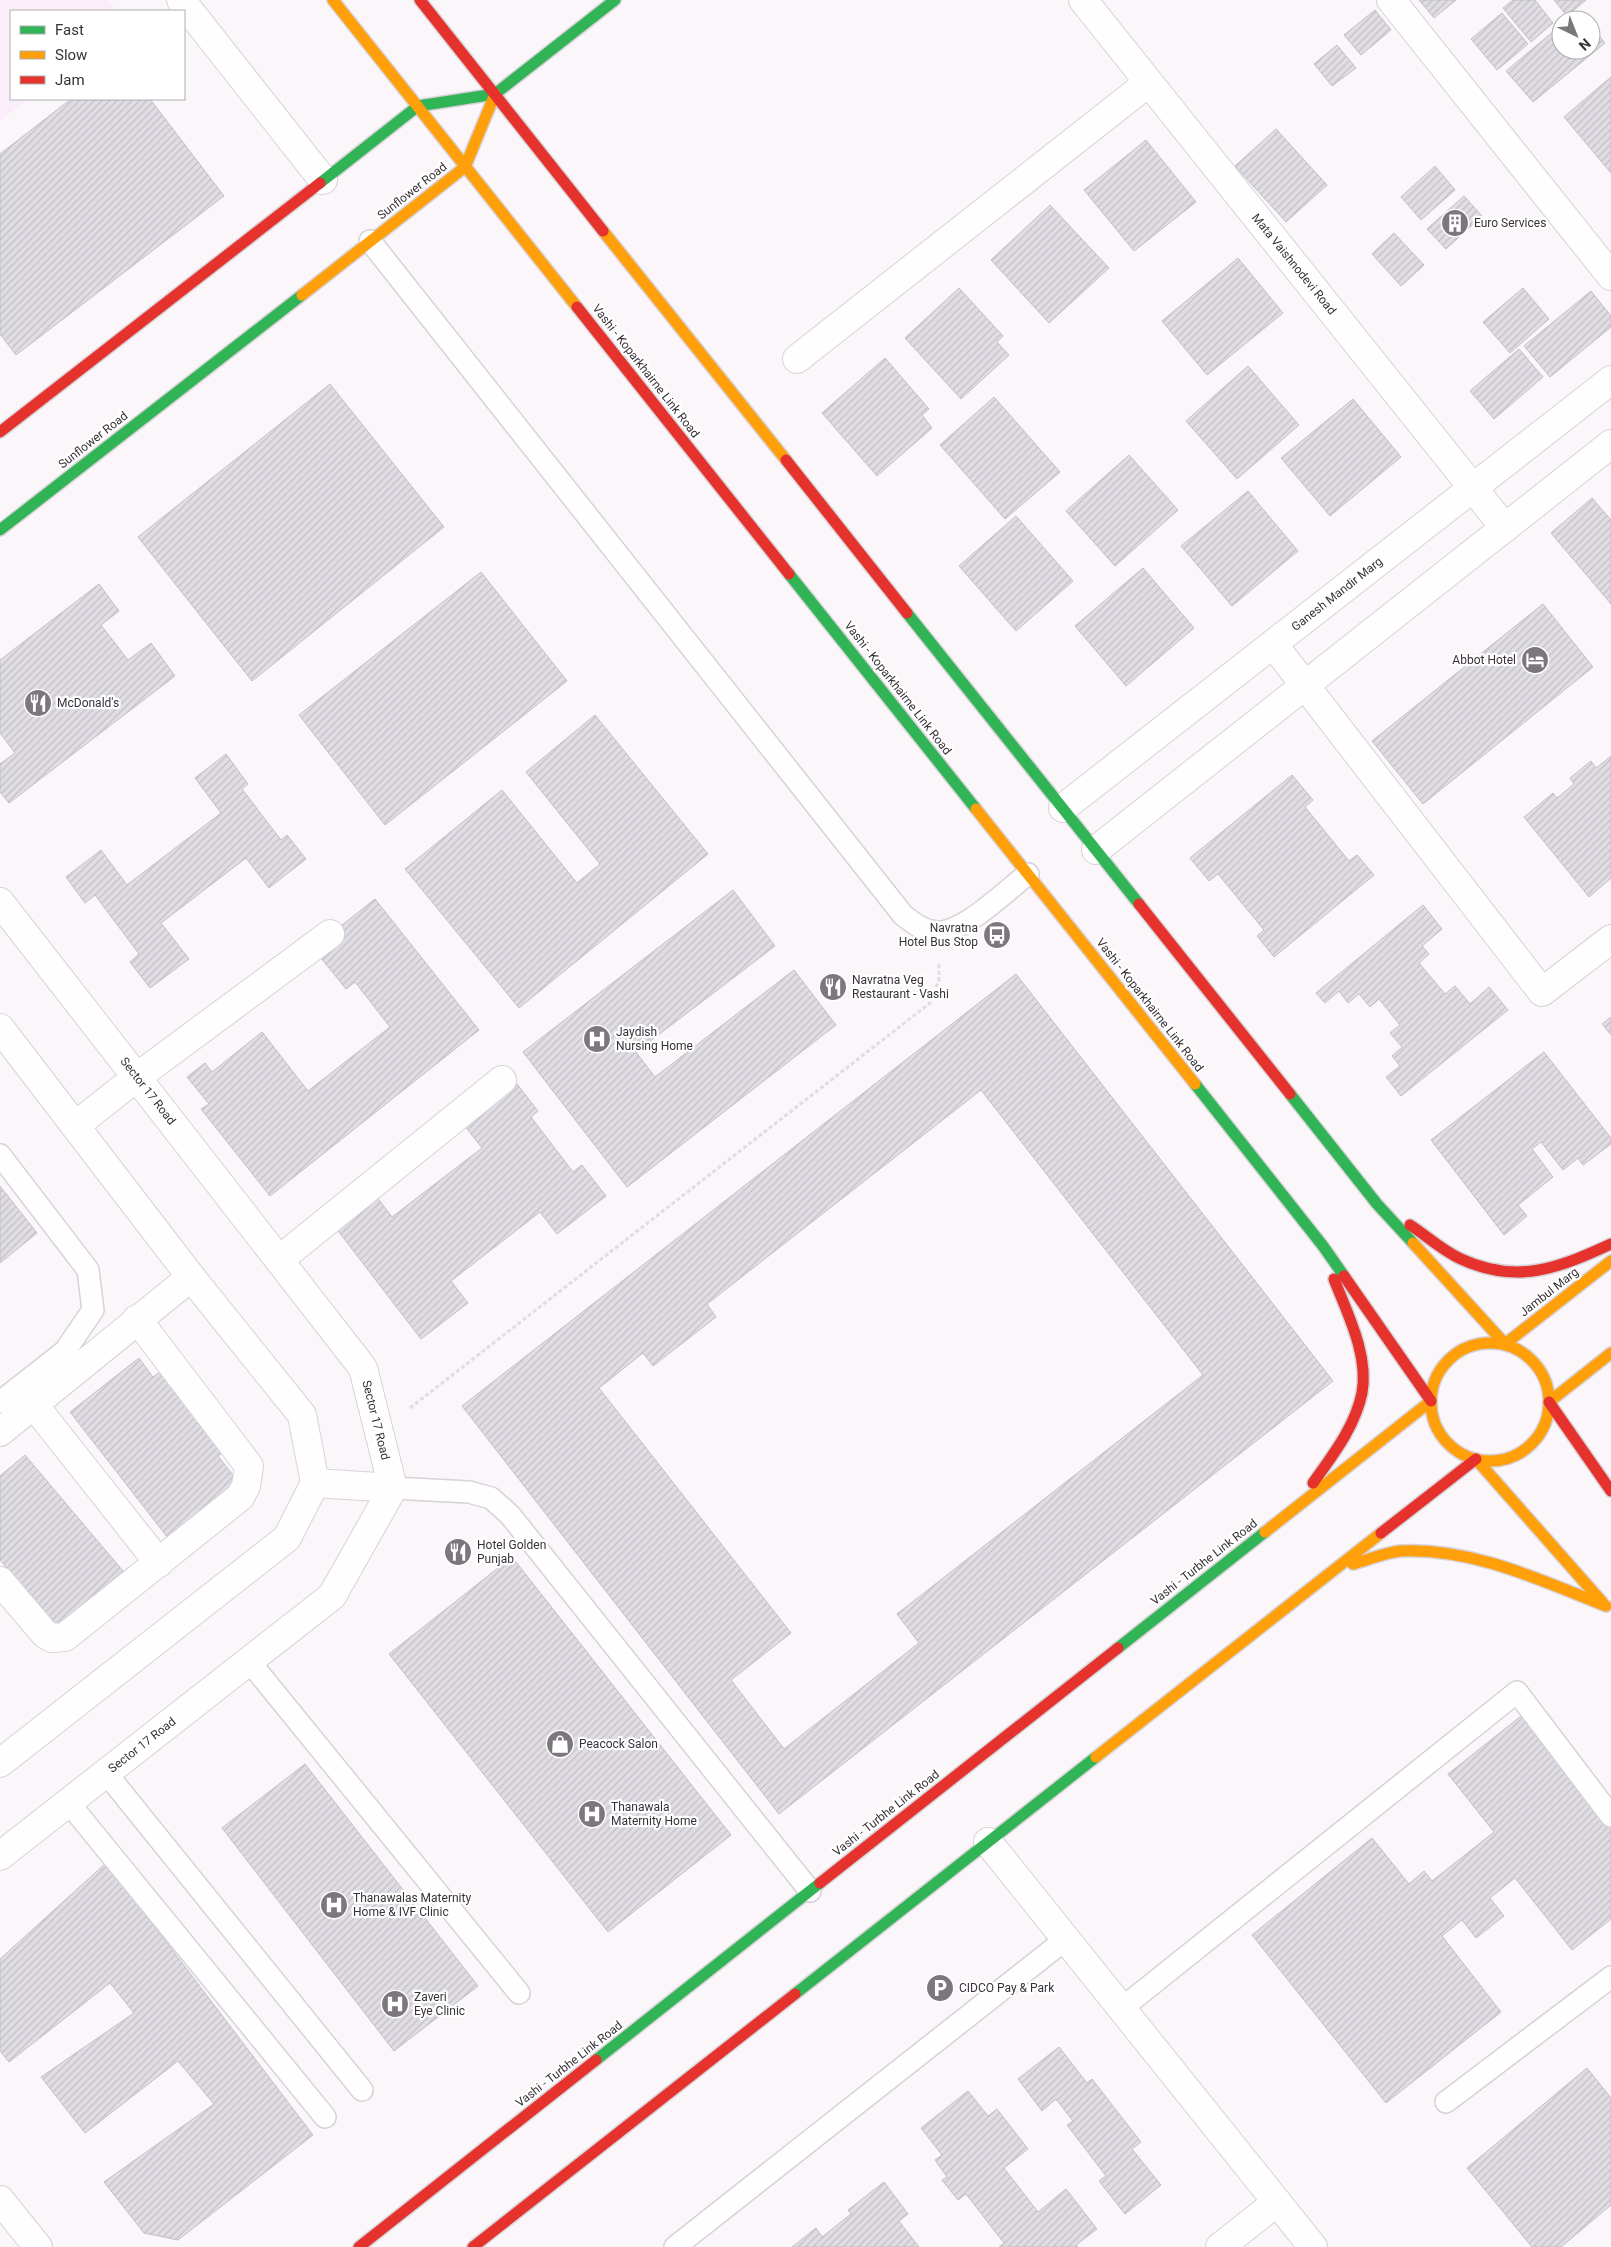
<svg xmlns="http://www.w3.org/2000/svg" width="1611" height="2247" font-family="Roboto,sans-serif">
	<style>
		.built { fill: #faeefb }
		.building { fill: url(#building-hatch); stroke: #c2c0c7; fill-rule: evenodd }
		.lines { fill: none; stroke-linecap: round; stroke-linejoin: round }
		.lane-casing { stroke: #d7d2d7; stroke-width: 24 }
		.street-casing { stroke: #d7d2d7; stroke-width: 30 }
		.fast-casing { stroke: #d7d2d7; stroke-width: 14 }
		.slow-casing { stroke: #d7d2d7; stroke-width: 14 }
		.jam-casing { stroke: #d7d2d7; stroke-width: 14 }
		.path { stroke: #dfdddf; stroke-width: 3; stroke-dasharray: 4 2.5; stroke-linecap: butt }
		.lane { stroke: #fefefe; stroke-width: 21 }
		.street { stroke: #fefefe; stroke-width: 28 }
		.fast { stroke: #30b455; stroke-width: 11 }
		.slow { stroke: #ff9f0a; stroke-width: 11 }
		.jam { stroke: #e5322d; stroke-width: 11 }
		.labels { text-anchor: middle; dominant-baseline: central; stroke-width: 4.5; stroke-linejoin: round; paint-order: stroke }
		.street-label { font-size: 12px; fill: #383139; stroke: #fff }
		.poi-label { font-size: 12px; fill: #383139; stroke: #fff; text-anchor: start }
	</style>
	<defs>
		<pattern id="building-hatch" width="6" height="6" patternUnits="userSpaceOnUse" patternTransform="scale(1.25)"><rect width="6" height="6" fill="#e0dee4"/><path d="M-1 1l2-2M0 6l6-6M5 7l2-2" fill="none" stroke="#c1bfc4"/></pattern>
	</defs>
	<rect width="100%" height="100%" fill="#faf6fa"/>
	<polygon class="built" points="0,0 108,0 117,11 11,11 11,99 28,99 0,121"/>
	<g class="building">
		<polygon points="1419,0 1456,0 1434,18"/>
		<polygon points="1513,0 1535,0 1553,23 1531,42 1503,8"/>
		<polygon points="1554,0 1586,0 1567,16"/>
		<polygon points="1375,10 1391,30 1361,55 1344,35"/>
		<polygon points="1578,11 1586,20 1567,20"/>
		<polygon points="1502,13 1528,44 1497,70 1471,39"/>
		<polygon points="1561,25 1561,50 1591,50 1591,26 1605,43 1533,102 1506,71"/>
		<polygon points="1337,45 1356,68 1332,86 1314,64"/>
		<polygon points="1611,77 1611,173 1564,117"/>
		<polygon points="71,99 150,99 224,196 16,355 0,334 0,154"/>
		<polygon points="1276,129 1327,185 1286,222 1235,166"/>
		<polygon points="1146,140 1196,202 1134,251 1084,190"/>
		<polygon points="1435,166 1455,190 1421,220 1401,197"/>
		<polygon points="1464,196 1482,216 1446,249 1427,229"/>
		<polygon points="1050,205 1109,268 1049,323 991,260"/>
		<polygon points="1394,233 1424,265 1401,286 1372,254"/>
		<polygon points="1238,258 1283,313 1207,375 1162,321"/>
		<polygon points="959,288 1003,336 997,342 1009,355 961,399 905,338"/>
		<polygon points="1523,288 1549,319 1510,353 1483,322"/>
		<polygon points="1591,291 1611,316 1611,327 1550,377 1524,346"/>
		<polygon points="1519,349 1543,377 1494,419 1470,391"/>
		<polygon points="885,358 929,409 922,415 932,428 877,476 822,413"/>
		<polygon points="1248,366 1299,425 1237,479 1186,421"/>
		<polygon points="330,384 444,527 252,681 138,537"/>
		<polygon points="994,397 1060,472 1005,519 940,445"/>
		<polygon points="1353,399 1401,457 1330,516 1281,458"/>
		<polygon points="1129,455 1178,510 1115,566 1066,511"/>
		<polygon points="1248,491 1298,551 1232,606 1181,546"/>
		<polygon points="1592,498 1611,520 1611,604 1551,533"/>
		<polygon points="1016,516 1073,581 1016,631 959,566"/>
		<polygon points="1143,568 1194,628 1126,686 1075,626"/>
		<polygon points="481,572 567,681 385,825 299,715"/>
		<polygon points="99,584 119,611 101,625 128,660 151,643 175,676 9,803 0,792 0,764 15,753 0,733 0,660"/>
		<polygon points="1543,604 1593,667 1423,804 1372,741"/>
		<polygon points="595,715 708,854 519,1008 405,869 502,790 577,883 600,864 526,772"/>
		<polygon points="226,754 248,784 242,789 281,840 287,835 306,859 269,888 246,858 161,923 189,959 150,988 130,962 139,954 95,895 85,903 66,877 101,850 127,885 221,813 195,778"/>
		<polygon points="1611,756 1611,878 1589,897 1524,817 1553,793 1557,798 1574,784 1570,778 1591,761 1596,768"/>
		<polygon points="1292,775 1313,800 1305,807 1349,861 1357,855 1374,875 1274,957 1257,936 1264,930 1218,874 1209,881 1190,858"/>
		<polygon points="733,890 775,946 636,1052 655,1077 794,970 836,1025 627,1187 523,1052"/>
		<polygon points="375,899 479,1030 270,1196 201,1109 209,1104 187,1077 205,1063 212,1072 262,1032 308,1091 390,1027 355,982 346,989 313,948"/>
		<polygon points="1423,905 1442,929 1422,946 1429,954 1419,963 1445,994 1455,986 1470,1004 1489,987 1508,1010 1401,1096 1386,1077 1400,1066 1392,1056 1402,1047 1390,1033 1400,1025 1379,999 1370,1007 1359,994 1348,1003 1339,991 1325,1003 1316,993"/>
		<path d="M1016,974l317,407 -554,433 -317,-408zM981,1090l222,285 -306,239 22,29 -135,106 -53,-69 60,-47 -192,-245 44,-35 10,13 63,-49 -9,-13z"/>
		<polygon points="1611,1017 1611,1035 1602,1024"/>
		<polygon points="1544,1052 1611,1138 1611,1144 1583,1165 1578,1158 1563,1170 1541,1142 1532,1149 1553,1177 1518,1205 1527,1216 1504,1235 1431,1140"/>
		<polygon points="517,1084 538,1111 531,1117 573,1172 582,1165 606,1196 557,1234 540,1212 451,1281 468,1303 421,1339 332,1223 373,1192 392,1217 482,1148 464,1125"/>
		<polygon points="0,1186 37,1233 0,1263"/>
		<polygon points="139,1358 153,1377 165,1368 228,1449 218,1456 238,1482 168,1538 70,1412"/>
		<polygon points="25,1455 123,1571 56,1627 0,1560 0,1476"/>
		<polygon points="512,1557 731,1835 608,1932 389,1654"/>
		<polygon points="1521,1716 1611,1830 1611,1919 1572,1950 1515,1878 1490,1898 1504,1916 1476,1938 1462,1920 1442,1936 1501,2012 1386,2103 1252,1935 1372,1838 1409,1884 1424,1871 1432,1881 1494,1832 1448,1774"/>
		<polygon points="305,1764 478,1986 394,2051 222,1828"/>
		<polygon points="106,1863 313,2135 178,2240 144,2233 104,2182 214,2104 178,2061 85,2133 41,2077 134,2013 110,1983 9,2062 0,2051 0,1959"/>
		<polygon points="1059,2047 1087,2083 1092,2079 1141,2142 1132,2149 1161,2185 1125,2214 1099,2181 1106,2176 1067,2125 1073,2121 1056,2099 1042,2111 1018,2079"/>
		<polygon points="1587,2068 1611,2098 1611,2205 1561,2247 1532,2247 1467,2168"/>
		<polygon points="968,2091 988,2116 997,2109 1028,2149 1004,2168 1038,2212 1066,2189 1097,2229 1076,2245 1078,2247 999,2247 1004,2243 966,2194 958,2200 942,2180 947,2177 935,2160 942,2155 921,2128"/>
		<polygon points="884,2182 908,2214 899,2221 919,2247 792,2247 816,2228 822,2237 851,2214 848,2210"/>
	</g>
	<g class="lines">
		<g class="lane-casing">
			<g id="lane">
				<path d="M370,241l533,674c10,8 20,16 34,17 27,1 70,-42 91,-58"/>
				<polyline points="0,1155 88,1270 93,1310 65,1351 0,1402"/>
				<polyline points="393,1488 469,1492 491,1498 510,1515 810,1891"/>
				<polyline points="249,1661 519,1993"/>
				<polyline points="106,1773 362,2090"/>
				<polyline points="68,1802 325,2117"/>
				<polyline points="1121,2009 1517,1692 1611,1816"/>
				<polyline points="1446,2102 1611,1977"/>
				<polyline points="675,2247 1066,1939"/>
			</g>
		</g>
		<g class="street-casing">
			<g id="street">
				<polyline points="181,0 323,180"/>
				<polyline points="1083,0 1505,528"/>
				<polyline points="1391,0 1611,276"/>
				<polyline points="797,359 1148,83"/>
				<polyline points="1273,644 1542,992 1611,939"/>
				<polyline points="1063,808 1611,380"/>
				<polyline points="1096,850 1611,444"/>
				<polyline points="0,902 363,1368 393,1488 332,1596 0,1856"/>
				<polyline points="0,1028 191,1277 302,1415 315,1483 287,1538 0,1763"/>
				<polyline points="76,1125 137,1077 330,934"/>
				<polyline points="279,1260 502,1080"/>
				<polyline points="34,1405 159,1563"/>
				<polyline points="0,1432 191,1277"/>
				<polyline points="315,1483 393,1488"/>
				<polyline points="0,1581 45,1634 52,1638 65,1637 240,1497 246,1486 249,1466 137,1319"/>
				<polyline points="988,1842 1313,2247"/>
				<polyline points="0,2200 38,2247"/>
				<polyline points="1220,2247 1277,2202"/>
			</g>
		</g>
		<g class="fast-casing">
			<g id="fast">
				<polyline points="320,183 418,106 495,94 615,0"/>
				<polyline points="0,530 302,295"/>
				<polyline points="789,574 976,809"/>
				<polyline points="907,613 1139,904"/>
				<polyline points="1195,1084 1323,1246 1344,1276"/>
				<polyline points="1290,1094 1377,1204 1413,1243"/>
				<polyline points="1118,1648 1265,1532"/>
				<polyline points="795,1994 1096,1757"/>
				<polyline points="596,2060 820,1883"/>
			</g>
		</g>
		<g class="slow-casing">
			<g id="slow">
				<polyline points="333,0 577,307"/>
				<polyline points="603,231 786,460"/>
				<polyline points="302,295 465,167 495,94"/>
				<polyline points="976,809 1195,1084"/>
				<polyline points="1413,1243 1505,1344"/>
				<circle cx="1490" cy="1402" r="59"/>
				<polyline points="1505,1344 1611,1261"/>
				<polyline points="1549,1402 1611,1353"/>
				<polyline points="1476,1459 1602,1602"/>
				<polyline points="1265,1532 1431,1401"/>
				<path d="M1353,1564c15,-4 33,-12 48,-13 73,-3 139,29 205,55"/>
				<polyline points="1096,1757 1381,1533"/>
			</g>
		</g>
		<g class="jam-casing">
			<g id="jam">
				<polyline points="420,0 603,231"/>
				<polyline points="577,307 789,574"/>
				<polyline points="0,432 320,183"/>
				<polyline points="786,460 907,613"/>
				<polyline points="1139,904 1290,1094"/>
				<path d="M1410,1225c17,11 33,26 51,34 56,26 98,9 150,-15"/>
				<polyline points="1344,1276 1431,1401"/>
				<polyline points="1549,1402 1611,1491"/>
				<path d="M1313,1483c19,-27 42,-56 49,-90 7,-38 -15,-80 -28,-114"/>
				<polyline points="1381,1533 1476,1459"/>
				<polyline points="820,1883 1118,1648"/>
				<polyline points="359,2247 596,2060"/>
				<polyline points="473,2247 795,1994"/>
			</g>
		</g>
		<polyline class="path" points="410,1408 930,1003 939,980 939,963"/>
		<use href="#lane" class="lane"/>
		<use href="#street" class="street"/>
		<use href="#fast" class="fast"/>
		<use href="#slow" class="slow"/>
		<use href="#jam" class="jam"/>
	</g>
	<defs>
		<g id="building-disc" transform="scale(1.4375)"><circle r="9.5" fill="#7c767d" stroke="#fff"/><path d="M-4-6H4V6H1V3H-1V6H-4ZM-2.5-4.3h1.7v1.8h-1.7ZM.8-4.3h1.7v1.8H.8ZM-2.5-1h1.7V.8h-1.7ZM.8-1h1.7V.8H.8Z" fill="#fff"/></g>
		<g id="hotel-disc" transform="scale(1.4375)"><circle r="9.5" fill="#7c767d" stroke="#fff"/><path d="M-6-4.5h1.5V1H6V5H4.5V3h-9V5H-6ZM-4 0a1.8 1.8 0 1 1 3.6 0ZM.5 0V-2.5h3Q6-2.5 6 0Z" fill="#fff"/></g>
		<g id="restaurant-disc" transform="scale(1.4375)"><circle r="9.5" fill="#7c767d" stroke="#fff"/><path d="M-5-6h1v4h1v-4h1v4h1v-4h1v5L-1.5 .5V6h-2V.5L-5-1ZM5-6V6H3V1.5H1.5Q1.5-4 5-6Z" fill="#fff"/></g>
		<g id="bus-disc" transform="scale(1.4375)"><circle r="9.5" fill="#7c767d" stroke="#fff"/><path d="M-5-6H5V4H4V6H2V4H-2V6H-4V4H-5ZM-3.5-4V0h7V-4ZM-3.5 1.2v1.5H-2V1.2ZM2 1.2v1.5H3.5V1.2Z" fill="#fff"/></g>
		<g id="hospital-disc" transform="scale(1.4375)"><circle r="9.5" fill="#7c767d" stroke="#fff"/><path d="M-5-5h3v3.5h4V-5h3V5h-3V1.5h-4V5h-3Z" fill="#fff"/></g>
		<g id="shop-disc" transform="scale(1.4375)"><circle r="9.5" fill="#7c767d" stroke="#fff"/><path d="M-5-2.5h2.3a2.7 3.5 0 0 1 5.4 0H5L5.5 6h-11ZM-1.5-2.5h3a1.5 2.3 0 0 0-3 0Z" fill="#fff"/></g>
		<g id="parking-disc" transform="scale(1.4375)"><circle r="9.5" fill="#7c767d" stroke="#fff"/><path d="M-3.5-5.5H1a3.5 3.5 0 0 1 0 7H-1V5.5H-3.5ZM-1-3.4V-.6H.8a1.4 1.4 0 0 0 0-2.8Z" fill="#fff"/></g>
	</defs>
	<g fill-rule="evenodd">
		<use href="#building-disc" x="1455" y="223"/>
		<use href="#hotel-disc" x="1535" y="660"/>
		<use href="#restaurant-disc" x="38" y="703"/>
		<use href="#bus-disc" x="997" y="935"/>
		<use href="#restaurant-disc" x="833" y="987"/>
		<use href="#hospital-disc" x="597" y="1039"/>
		<use href="#restaurant-disc" x="458" y="1552"/>
		<use href="#shop-disc" x="560" y="1744"/>
		<use href="#hospital-disc" x="592" y="1814"/>
		<use href="#hospital-disc" x="334" y="1905"/>
		<use href="#parking-disc" x="940" y="1988"/>
		<use href="#hospital-disc" x="395" y="2004"/>
	</g>
	<g class="labels">
		<g class="street-label">
			<text transform="translate(412 191) rotate(-38)">Sunflower Road</text>
			<text transform="translate(1294 264) rotate(51)">Mata Vaishnodevi Road</text>
			<text transform="translate(646 371) rotate(52)">Vashi - Koparkhairne Link Road</text>
			<text transform="translate(93 440) rotate(-38)">Sunflower Road</text>
			<text transform="translate(1337 594) rotate(-38)">Ganesh Mandir Marg</text>
			<text transform="translate(898 688) rotate(52)">Vashi - Koparkhairne Link Road</text>
			<text transform="translate(1150 1005) rotate(52)">Vashi - Koparkhairne Link Road</text>
			<text transform="translate(148 1091) rotate(52)">Sector 17 Road</text>
			<text transform="translate(1549 1292) rotate(-38)">Jambul Marg</text>
			<text transform="translate(376 1420) rotate(76)">Sector 17 Road</text>
			<text transform="translate(1204 1562) rotate(-38)">Vashi - Turbhe Link Road</text>
			<text transform="translate(142 1745) rotate(-38)">Sector 17 Road</text>
			<text transform="translate(886 1813) rotate(-38)">Vashi - Turbhe Link Road</text>
			<text transform="translate(569 2064) rotate(-38)">Vashi - Turbhe Link Road</text>
		</g>
		<g class="poi-label">
			<text x="1474" y="223">Euro Services</text>
			<text x="1516" y="660" text-anchor="end">Abbot Hotel</text>
			<text x="57" y="703">McDonald's</text>
			<text x="978" y="928" text-anchor="end">Navratna<tspan x="978" dy="14">Hotel Bus Stop</tspan></text>
			<text x="852" y="980">Navratna Veg<tspan x="852" dy="14">Restaurant - Vashi</tspan></text>
			<text x="616" y="1032">Jaydish<tspan x="616" dy="14">Nursing Home</tspan></text>
			<text x="477" y="1545">Hotel Golden<tspan x="477" dy="14">Punjab</tspan></text>
			<text x="579" y="1744">Peacock Salon</text>
			<text x="611" y="1807">Thanawala<tspan x="611" dy="14">Maternity Home</tspan></text>
			<text x="353" y="1898">Thanawalas Maternity<tspan x="353" dy="14">Home &amp; IVF Clinic</tspan></text>
			<text x="959" y="1988">CIDCO Pay &amp; Park</text>
			<text x="414" y="1997">Zaveri<tspan x="414" dy="14">Eye Clinic</tspan></text>
		</g>
	</g>
	<rect x="10" y="10" width="175" height="90" fill="#ffffff" stroke="#afadb0"/>
	<rect x="20" y="26" width="25" height="8" fill="#30b455" stroke="#afadb0"/>
	<text x="55" y="35" font-size="15" fill="#383139">Fast</text>
	<rect x="20" y="51" width="25" height="8" fill="#ff9f0a" stroke="#afadb0"/>
	<text x="55" y="60" font-size="15" fill="#383139">Slow</text>
	<rect x="20" y="76" width="25" height="8" fill="#e5322d" stroke="#afadb0"/>
	<text x="55" y="85" font-size="15" fill="#383139">Jam</text>
	<g transform="translate(1576 35) rotate(137)"><circle r="24" fill="#ffffff" stroke="#afadb0"/>
	<path d="M0-4L9 19L0 12L-9 19Z" fill="#7c767d"/>
	<text y="-8" font-size="14" font-weight="bold" text-anchor="middle" fill="#383139">N</text>
	</g>
</svg>
